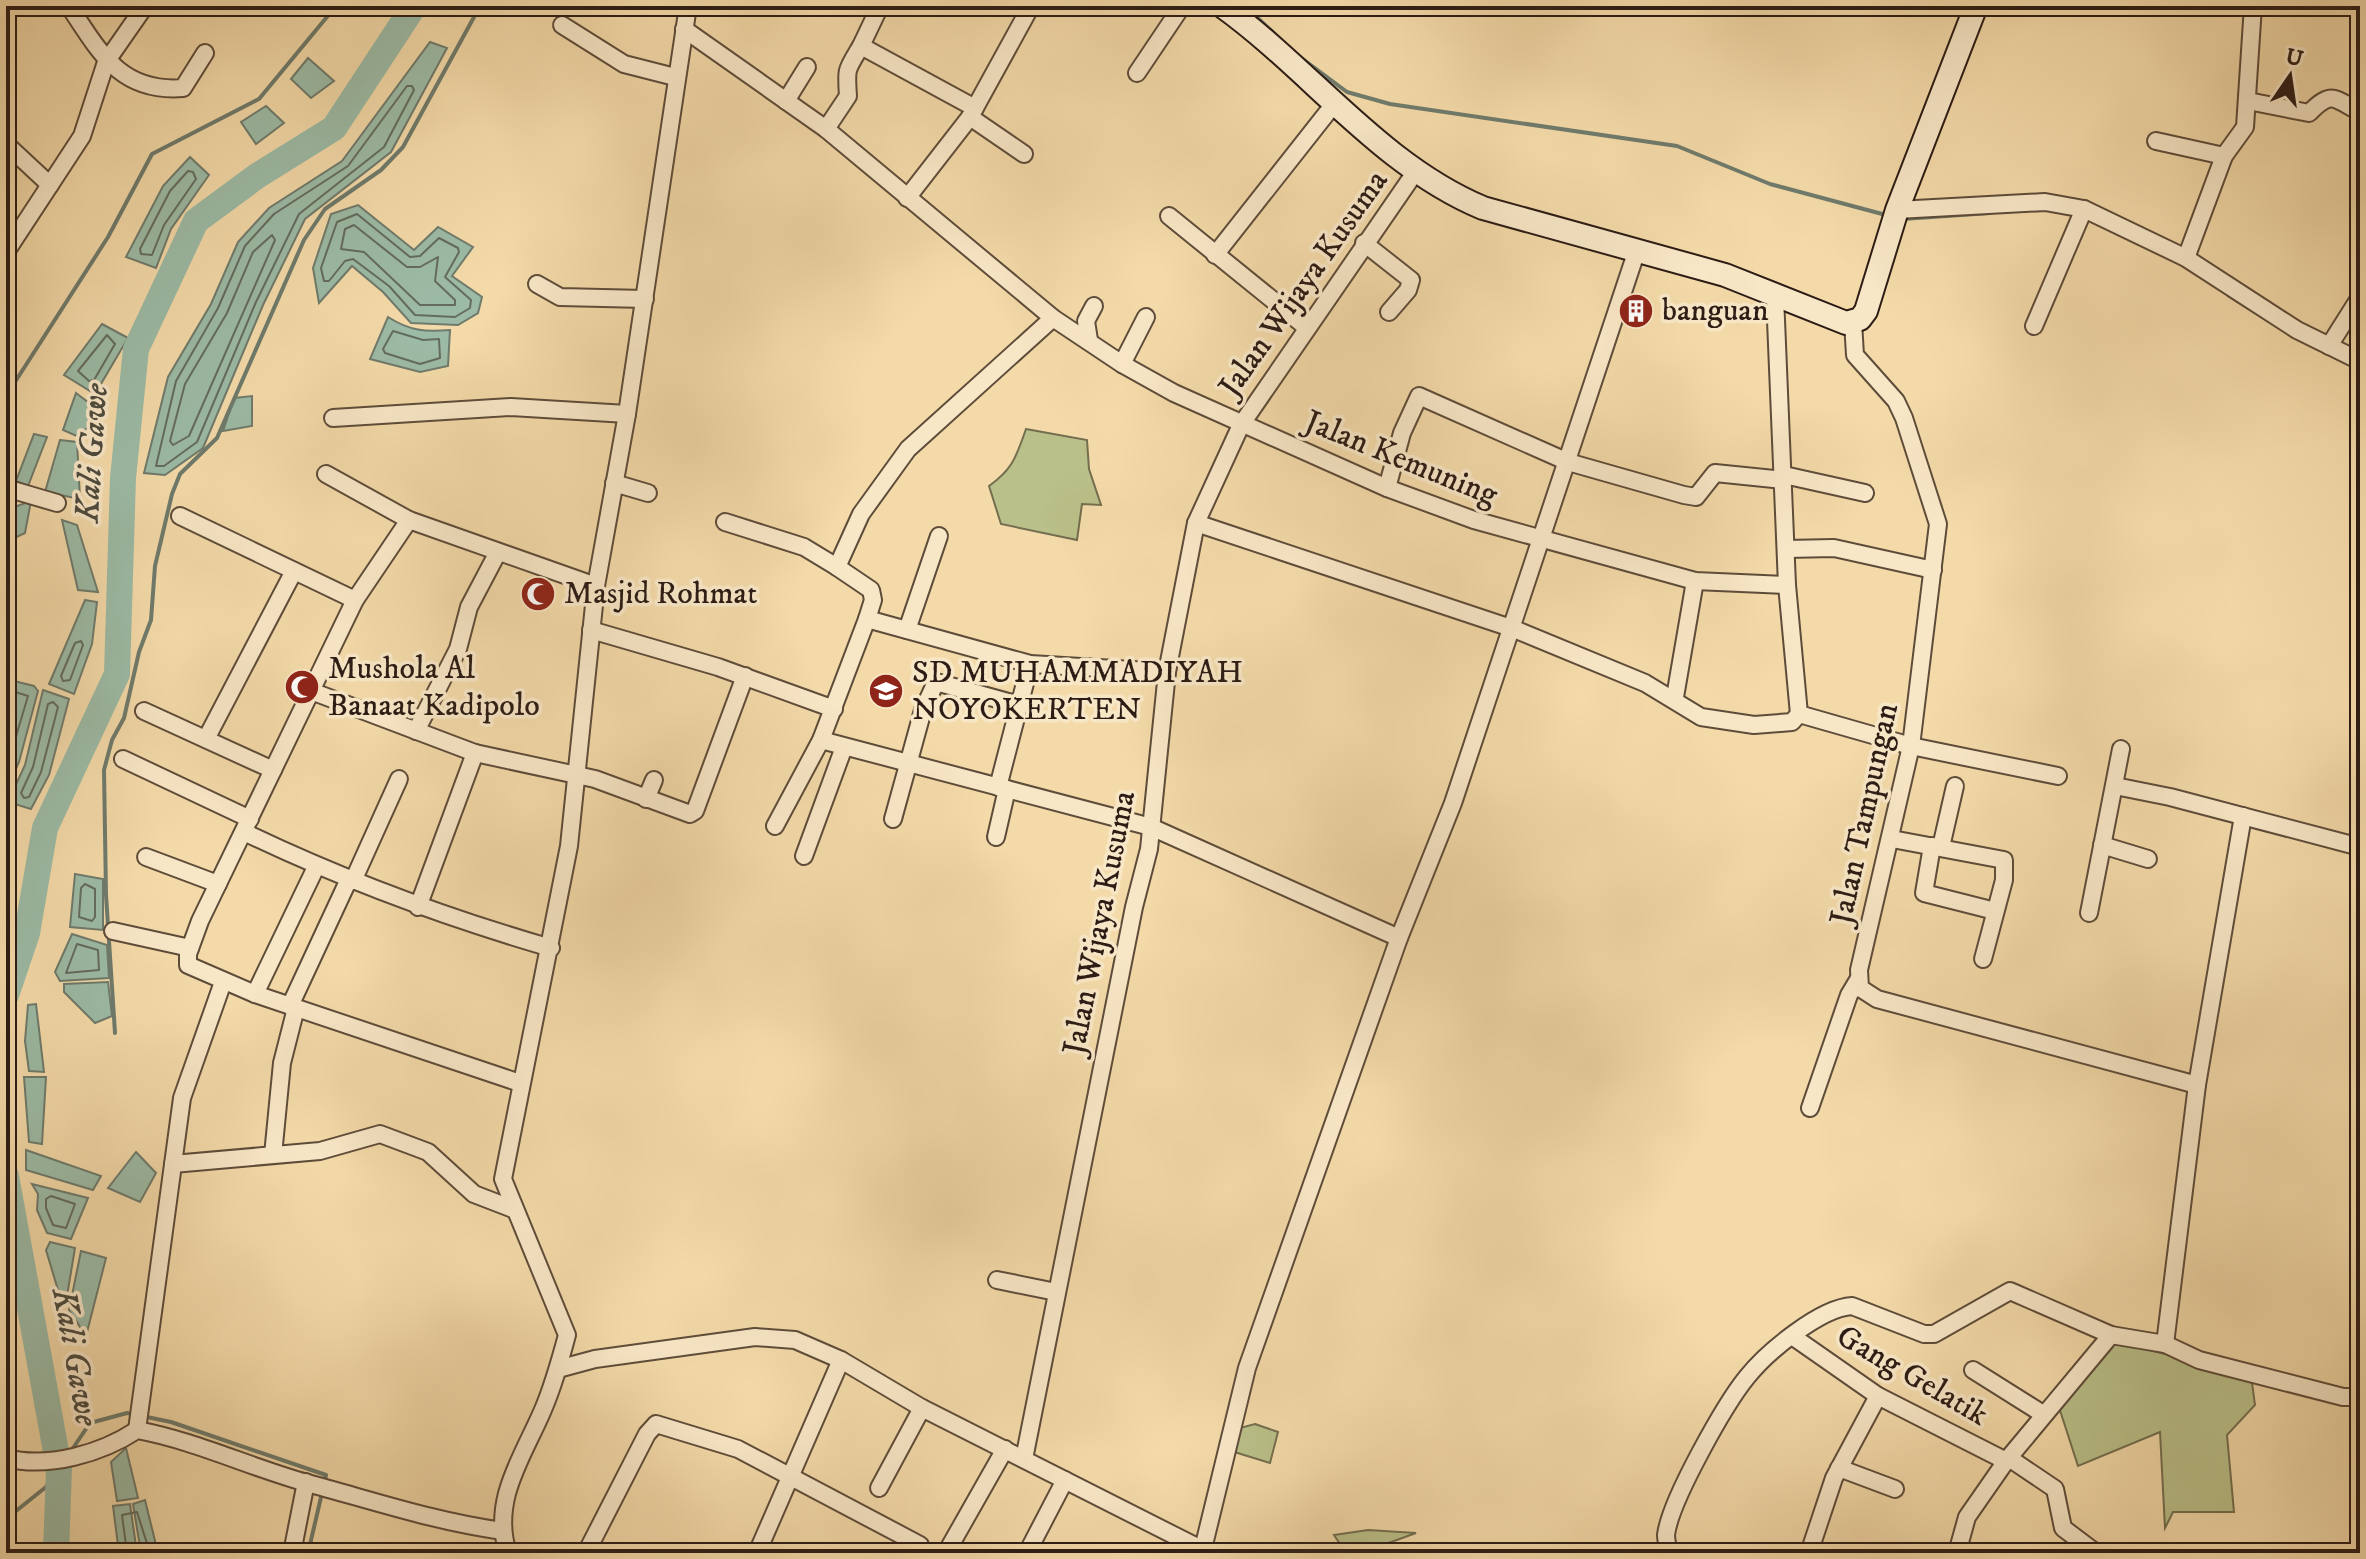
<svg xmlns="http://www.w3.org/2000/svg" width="2366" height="1559" font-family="'IM FELL DW Pica',serif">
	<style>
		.green { fill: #bac089; stroke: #736e4f; stroke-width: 2 }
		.water { fill: #9cbba6; stroke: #6f7b6c; stroke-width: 2 }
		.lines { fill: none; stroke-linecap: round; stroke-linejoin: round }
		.shore { stroke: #646c5e; stroke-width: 2 }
		.stream { stroke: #6f7b6c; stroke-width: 4 }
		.river { stroke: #9cbba6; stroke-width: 26 }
		.minor-casing { stroke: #5e4c3a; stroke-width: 20 }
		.secondary-casing { stroke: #2c1c15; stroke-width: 26 }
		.minor { stroke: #f8e7c7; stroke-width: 16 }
		.secondary { stroke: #f8e7c7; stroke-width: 22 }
		.labels { text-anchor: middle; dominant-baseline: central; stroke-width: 7; stroke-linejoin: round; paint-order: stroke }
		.street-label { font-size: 32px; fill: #2c1c15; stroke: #f8e7c7 }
		.poi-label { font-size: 32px; fill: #2c1c15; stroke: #f8e7c7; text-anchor: start }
		.water-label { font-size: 34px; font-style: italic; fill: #4e4c40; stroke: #f8e7c7 }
	</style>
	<rect width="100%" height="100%" fill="#f4daa9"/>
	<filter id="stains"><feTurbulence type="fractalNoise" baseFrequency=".0025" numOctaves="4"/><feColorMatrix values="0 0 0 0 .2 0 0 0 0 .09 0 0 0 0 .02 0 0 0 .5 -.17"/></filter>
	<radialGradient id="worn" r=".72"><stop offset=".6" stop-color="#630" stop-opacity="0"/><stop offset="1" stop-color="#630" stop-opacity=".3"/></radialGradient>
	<g class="green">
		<path d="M1026,429l61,11 2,29 12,36 -19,-1 -5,36 -76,-16 -12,-38c24,-17 27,-29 37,-57z"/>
		<polygon points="2108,1340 2251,1375 2255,1405 2227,1435 2234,1512 2173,1512 2165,1528 2160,1432 2078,1466 2056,1398"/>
		<polygon points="1255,1424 1278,1432 1270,1463 1231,1451 1236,1429"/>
		<polygon points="1368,1530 1416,1533 1361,1553 1346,1553 1334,1535"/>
	</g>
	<g class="water">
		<polygon points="430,42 447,48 391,152 305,219 263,305 203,448 165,475 144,473 168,377 211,304 238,242 269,208 342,161"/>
		<polygon points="308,58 334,81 311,98 291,79"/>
		<polygon points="266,106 284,123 256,144 241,122"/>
		<polygon points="190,157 209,175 171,229 156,268 126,257 163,186"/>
		<polygon points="358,205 414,250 438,227 473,247 452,276 482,297 478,313 458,325 411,323 383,292 352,266 319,303 313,268 331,214"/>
		<path d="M388,317c22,14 37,15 62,13l-2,36 -28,6 -50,-13z"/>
		<polygon points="102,324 128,338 95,394 64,375"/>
		<polygon points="76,393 101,412 79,437 63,430"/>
		<polygon points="252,396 252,426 223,431 234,398"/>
		<polygon points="34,434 47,437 28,486 16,481"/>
		<polygon points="60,440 77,442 80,499 45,492"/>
		<polygon points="31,501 25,533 6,542 6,510"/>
		<polygon points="62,520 77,525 98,592 78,590"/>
		<polygon points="85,600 97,602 92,644 74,694 49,684"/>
		<polygon points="10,680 34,686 38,691 19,762 6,791 6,690"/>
		<polygon points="43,690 69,699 49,775 31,809 8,802 25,765"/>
		<polygon points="75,874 103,879 103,930 70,927"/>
		<polygon points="72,934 107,945 109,978 60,981 55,972"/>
		<polygon points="108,982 112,1016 95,1023 64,992 64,984"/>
		<polygon points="36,1004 44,1072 29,1071 25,1041 28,1005"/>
		<polygon points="24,1077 46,1077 42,1144 29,1142"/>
		<polygon points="26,1150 101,1176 93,1190 26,1170"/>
		<polygon points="136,1152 156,1173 140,1202 108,1188"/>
		<polygon points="32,1184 88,1198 71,1239 47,1233 37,1210 38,1194"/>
		<polygon points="50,1242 75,1248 67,1296 58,1290 46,1250"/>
		<polygon points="81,1251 106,1258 86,1336 69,1310"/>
		<polygon points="126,1448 138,1498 117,1501 111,1462"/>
		<polygon points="145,1500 158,1553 141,1553 133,1504"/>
		<polygon points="130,1504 137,1553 119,1553 113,1506"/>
	</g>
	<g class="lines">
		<g class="shore">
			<polygon points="407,86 412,86 414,90 384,147 299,214 256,302 197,442 164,466 156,466 176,381 218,308 245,246 274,214 348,166"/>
			<polygon points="188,171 193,172 196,179 164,225 152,255 141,254 140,249 170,191"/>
			<polygon points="357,214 410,257 420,256 439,238 458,248 459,252 445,277 471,300 470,308 455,317 415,315 389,286 353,259 345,261 329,281 324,281 321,268 337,222"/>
			<polygon points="354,225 407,267 420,267 438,257 435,281 455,300 455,305 420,305 364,252 341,249 345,229"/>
			<polygon points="272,235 275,240 189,436 173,445 170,441 185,384 227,313 253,252"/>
			<polygon points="393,331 423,340 439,339 440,358 420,364 385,353 383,349"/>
			<polygon points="107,335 115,344 94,380 89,381 78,371"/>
			<polygon points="81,641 83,645 70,680 63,681 61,676 75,643"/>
			<polyline points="6,689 28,696 6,770"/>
			<polygon points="53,702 58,707 41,772 29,797 24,798 21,793 33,767 48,704"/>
			<polygon points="85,884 95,889 95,917 92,921 79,917 81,888"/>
			<polygon points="77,944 98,950 99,970 66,973"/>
			<polygon points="51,1196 75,1204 66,1228 53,1225 46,1208 46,1199"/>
			<polyline points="127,1553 122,1515 137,1512 150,1553"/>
		</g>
		<g class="stream">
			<polyline points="1245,6 1281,40"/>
			<polyline points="1296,54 1347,92 1390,104 1677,146 1770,184 1886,215"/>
			<polyline points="1903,219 1990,213"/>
			<polyline points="2228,295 2271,322"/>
			<polyline points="6,396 108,237 152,154 259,99 336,6"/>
			<polyline points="115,1033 106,895 104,770 112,740 124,718 139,652 151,620 155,566 172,494 180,474 217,438 304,240 325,209 381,170 403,147 480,6"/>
			<polyline points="142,1416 171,1422 326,1475 324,1485"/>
			<polyline points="71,1451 90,1423 127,1413 134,1414"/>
			<polyline points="6,1519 46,1487 61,1465"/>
			<polyline points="308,1553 322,1493"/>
		</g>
		<g class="river">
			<polyline points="6,995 27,933 45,828 117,674 123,478 136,349 196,221 257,176 334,128 414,6"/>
			<polyline points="6,1176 59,1468 56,1553"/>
		</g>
		<g class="minor-casing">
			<g id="minor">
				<path d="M69,6c30,45 51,87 114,82l22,-35"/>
				<polyline points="562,25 624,64 675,77"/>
				<polyline points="684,29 826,129 1053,318 1122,364 1174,393 1387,488 1474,520 1695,581 1787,585"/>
				<polyline points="861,46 880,6"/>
				<polyline points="1137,73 1182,6"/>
				<polyline points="786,101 807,67"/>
				<path d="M2248,101l61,12c23,-23 24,-15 51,-1"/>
				<polyline points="970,117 1024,154"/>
				<path d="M826,129l22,-33c-2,-28 -2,-25 13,-50l114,62"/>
				<polyline points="2156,141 2224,156"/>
				<polyline points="6,144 50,185"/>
				<polyline points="907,198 970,117 1031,6"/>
				<polyline points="1897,210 2045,202 2084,209 2186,258 2297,330 2360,361"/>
				<polyline points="1169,216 1306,327"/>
				<polyline points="1364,243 1411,280 1408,290 1389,312"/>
				<polyline points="6,252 82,136 106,62 145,6"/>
				<polyline points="1215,255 1334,104"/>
				<polyline points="2186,258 2224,156 2245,127 2253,6"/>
				<polyline points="537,284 560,297 645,299"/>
				<polyline points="1775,296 1787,585 1799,714 1911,746 2058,776"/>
				<polyline points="1853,322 1855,355 1896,401 1904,418 1938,524 1911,746 1859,970 1860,988 1877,999 2197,1085"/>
				<polyline points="2034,326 2084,209"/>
				<polyline points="1089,340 1086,321 1094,306"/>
				<polyline points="2329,346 2360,297"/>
				<polyline points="1122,364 1146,317"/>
				<polyline points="333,418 511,407 627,414"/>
				<polyline points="326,474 409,520 596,586"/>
				<polyline points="1784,475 1865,493"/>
				<polyline points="614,483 648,493"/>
				<polyline points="6,488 57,503"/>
				<polyline points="1387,488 1402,433 1419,396 1568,462 1684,495 1696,497 1715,473 1784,480"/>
				<polyline points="180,516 355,600"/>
				<polyline points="409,520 355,600 200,921 188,954 188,965 255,994 520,1083"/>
				<polyline points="725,522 804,547 837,567"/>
				<polyline points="1196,523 1514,629 1645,683 1701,717 1754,725 1792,722 1799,714"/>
				<polyline points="1786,549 1834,548 1933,570"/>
				<polyline points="867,619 873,600 871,590 837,567 861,514 908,449 1053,318"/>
				<polyline points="591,630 718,667 834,709"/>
				<polyline points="907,630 939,536"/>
				<polyline points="311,691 475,753 595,779 690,814 695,811 745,676"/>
				<polyline points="1675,697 1695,581"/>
				<polyline points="144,711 273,770"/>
				<polyline points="416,731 458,649 469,607 498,552"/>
				<polyline points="206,739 294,571"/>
				<polyline points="821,740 1151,827 1399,938"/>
				<polyline points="123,759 250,819"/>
				<polyline points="2115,786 2170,797 2360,847"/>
				<polyline points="998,787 1030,664"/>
				<polyline points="646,799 654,780"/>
				<polyline points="893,819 923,710 936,682 1019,705"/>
				<polyline points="775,826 821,740 867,619 1030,664 1167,672"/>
				<path d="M244,832c100,48 200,85 307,116"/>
				<polyline points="996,837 1007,789"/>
				<polyline points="1892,839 2004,860 2004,880 1983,959"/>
				<polyline points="2102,845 2148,859"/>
				<polyline points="1932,846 1924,893 1995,911"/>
				<polyline points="1941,847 1955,786"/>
				<polyline points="804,856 844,747"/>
				<polyline points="146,857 218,884"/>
				<polyline points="353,881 399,779"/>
				<polyline points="418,907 475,753"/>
				<polyline points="2089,913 2121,749"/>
				<polyline points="113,931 190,948"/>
				<polyline points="255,994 316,867"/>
				<polyline points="290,1006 349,879"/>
				<polyline points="1810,1108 1849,995 1858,980"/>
				<polyline points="273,1155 282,1063 296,1008"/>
				<polyline points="173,1164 320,1151 380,1134 428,1152 474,1194 513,1209"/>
				<polyline points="997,1280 1056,1292"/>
				<polyline points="1792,1336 1878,1396 2006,1461"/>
				<polyline points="2165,1344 2197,1085 2243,816"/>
				<polyline points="558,1369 595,1359 755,1337 795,1340 841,1360 922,1408 1209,1553"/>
				<polyline points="1973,1370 2043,1414"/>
				<polyline points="137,1430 182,1098 223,982"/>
				<path d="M6,1458c43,11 96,-5 131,-28 59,11 112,37 170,53 64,17 129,39 196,48"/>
				<polyline points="2009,1458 2055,1489 2063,1528 2096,1553"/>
				<polyline points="1024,1459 1134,907 1149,849 1167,672 1196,523 1241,425 1416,171"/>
				<polyline points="1839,1468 1895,1489"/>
				<polyline points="879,1488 922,1408"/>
				<polyline points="292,1553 306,1482"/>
				<path d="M508,1553c-17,-52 14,-95 34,-141 11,-25 18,-51 25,-77l-64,-156 66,-333 27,-260 31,-172 61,-408"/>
				<polyline points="586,1553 647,1434 656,1424 738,1449 920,1545"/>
				<polyline points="757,1553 841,1360"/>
				<polyline points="946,1553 1005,1449"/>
				<polyline points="1027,1553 1065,1480"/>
				<polyline points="1202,1553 1247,1368 1399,938 1453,803 1636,253"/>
				<path d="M1669,1553c-1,-5 -3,-13 -3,-18 4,-34 59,-131 81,-158 20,-25 73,-69 105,-71l72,28h10l76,-43 101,44 54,9 34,16 144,37h17"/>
				<polyline points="1809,1553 1834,1478 1878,1396"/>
				<polyline points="1957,1553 1967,1517 2006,1461 2111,1335"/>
			</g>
		</g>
		<g class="secondary-casing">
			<path id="secondary" d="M1222,6c89,64 158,159 261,202l242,67 121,48 14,-4 6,-8 31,-101 79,-204"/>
		</g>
		<use href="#minor" class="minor"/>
		<use href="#secondary" class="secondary"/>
	</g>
	<defs>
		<g id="building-disc" transform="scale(1.8)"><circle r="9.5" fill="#8f2418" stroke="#f8e7c7"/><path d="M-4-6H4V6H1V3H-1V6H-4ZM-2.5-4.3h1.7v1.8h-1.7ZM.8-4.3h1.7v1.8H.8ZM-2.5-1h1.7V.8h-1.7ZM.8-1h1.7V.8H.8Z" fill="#fff"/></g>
		<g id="mosque-disc" transform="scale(1.8)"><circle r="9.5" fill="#8f2418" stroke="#f8e7c7"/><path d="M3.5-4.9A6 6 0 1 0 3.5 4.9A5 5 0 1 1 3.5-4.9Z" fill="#fff"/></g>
		<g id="school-disc" transform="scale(1.8)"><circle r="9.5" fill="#8f2418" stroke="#f8e7c7"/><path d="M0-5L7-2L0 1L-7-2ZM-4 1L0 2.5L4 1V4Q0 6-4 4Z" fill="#fff"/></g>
	</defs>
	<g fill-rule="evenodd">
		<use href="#building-disc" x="1636" y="311"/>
		<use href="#mosque-disc" x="538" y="594"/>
		<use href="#mosque-disc" x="302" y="687"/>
		<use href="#school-disc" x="886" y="691"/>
	</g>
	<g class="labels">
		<g class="street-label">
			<text transform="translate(1304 284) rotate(-55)">Jalan Wijaya Kusuma</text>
			<text transform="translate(1401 459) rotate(22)">Jalan Kemuning</text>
			<text transform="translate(1865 814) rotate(-78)">Jalan Tampungan</text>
			<text transform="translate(1100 923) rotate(-79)">Jalan Wijaya Kusuma</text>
			<text transform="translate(1912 1376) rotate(30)">Gang Gelatik</text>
		</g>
		<g class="poi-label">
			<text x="1662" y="311">banguan</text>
			<text x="564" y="594">Masjid Rohmat</text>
			<text x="328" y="669">Mushola Al<tspan x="328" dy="37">Banaat Kadipolo</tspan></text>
			<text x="912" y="673">SD MUHAMMADIYAH<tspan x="912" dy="37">NOYOKERTEN</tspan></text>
		</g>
		<g class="water-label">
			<text transform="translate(92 453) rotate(-86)">Kali Gawe</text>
			<text transform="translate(75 1357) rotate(80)">Kali Gawe</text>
		</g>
	</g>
	<rect width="2366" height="1559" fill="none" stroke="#f4daa9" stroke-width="32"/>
	<rect x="8" y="8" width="2350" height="1543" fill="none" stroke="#2c1c15" stroke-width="4"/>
	<rect x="16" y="16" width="2334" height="1527" fill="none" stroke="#2c1c15" stroke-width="2"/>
	<g transform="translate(2290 76) rotate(13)" stroke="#f8e7c7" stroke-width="6" paint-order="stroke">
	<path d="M0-6L14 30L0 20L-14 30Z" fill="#2c1c15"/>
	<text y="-12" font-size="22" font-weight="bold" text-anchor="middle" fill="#2c1c15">U</text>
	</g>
	<rect width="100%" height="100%" filter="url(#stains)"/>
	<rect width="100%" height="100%" fill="url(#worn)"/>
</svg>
